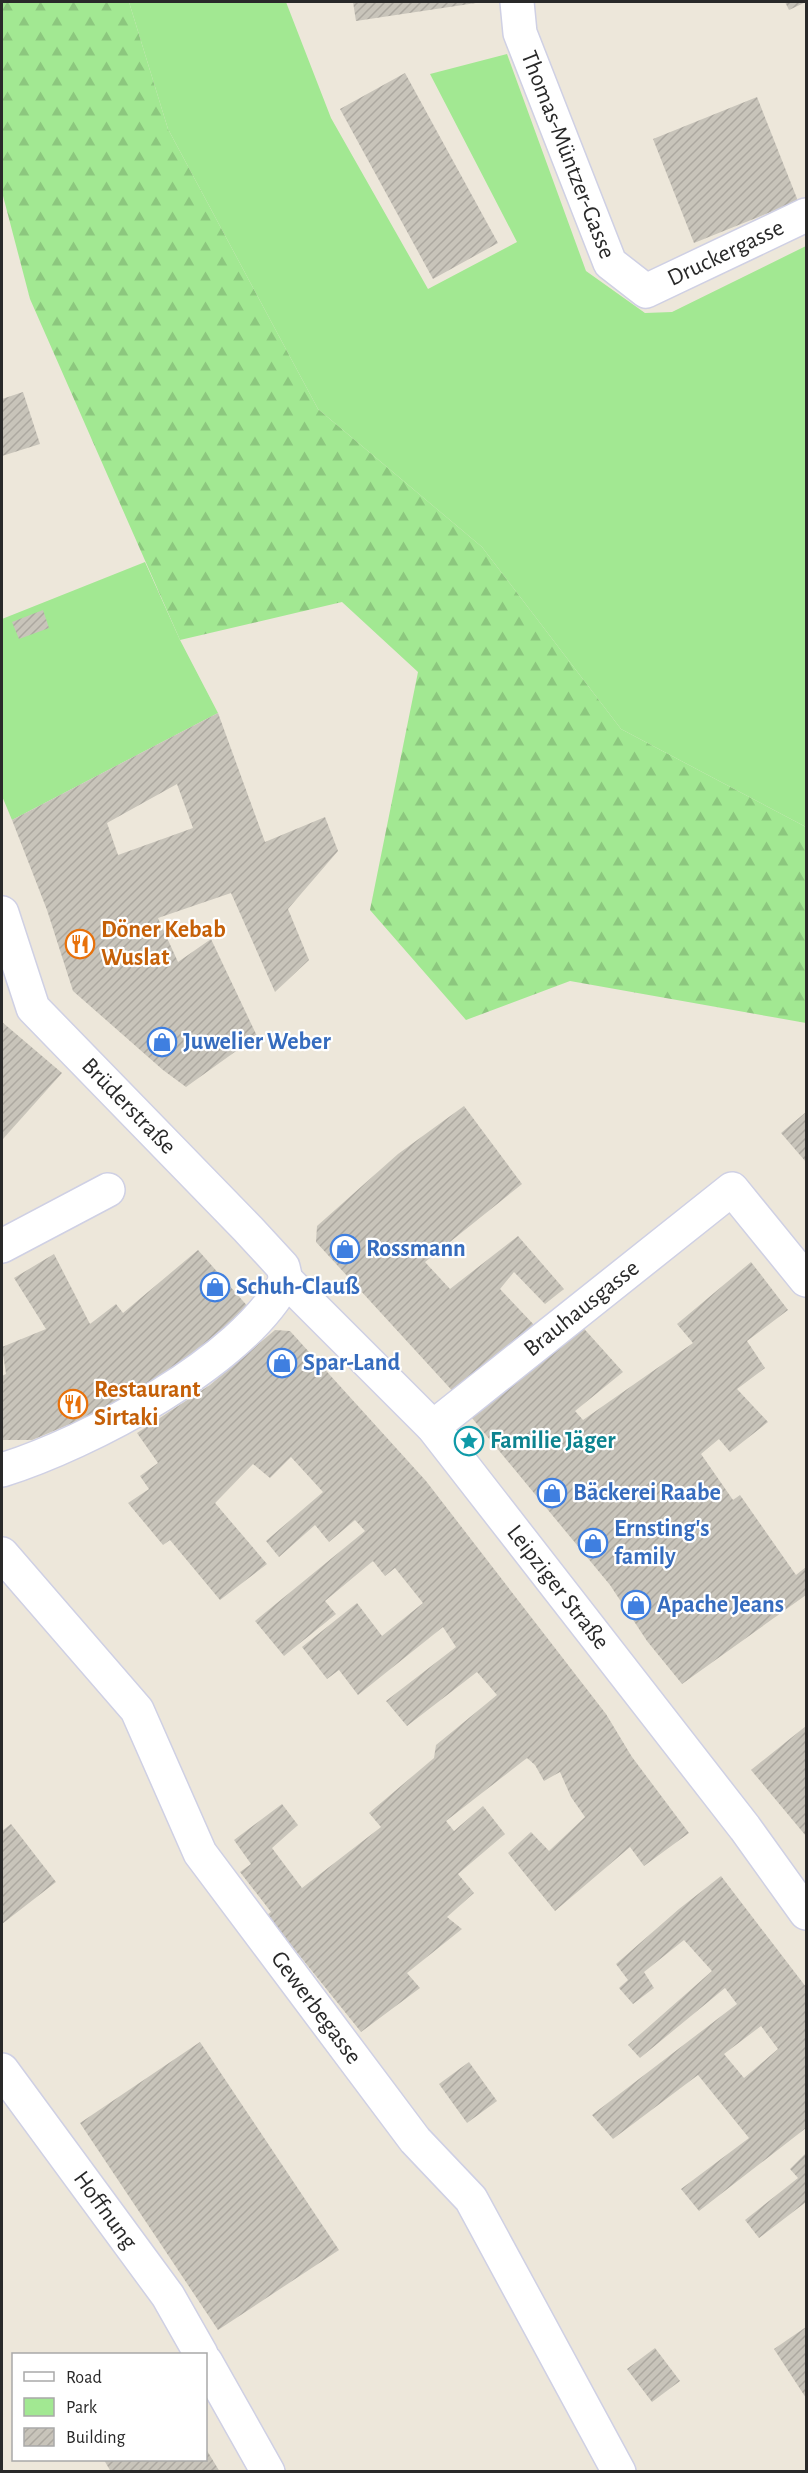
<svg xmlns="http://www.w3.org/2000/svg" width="808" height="2473" font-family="'Alegreya Sans',sans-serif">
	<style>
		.green { fill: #a2e892 }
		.forest { fill: url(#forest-firs) }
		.building { fill: url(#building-hatch); fill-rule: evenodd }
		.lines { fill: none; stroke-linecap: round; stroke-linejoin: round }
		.minor-casing { stroke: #cfd0e4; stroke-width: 36 }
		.minor { stroke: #fff; stroke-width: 33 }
		.labels { text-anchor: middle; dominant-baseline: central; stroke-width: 4.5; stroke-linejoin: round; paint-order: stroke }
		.street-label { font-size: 24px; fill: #292929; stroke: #fff }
		.food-label { font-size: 24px; font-weight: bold; fill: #c56008; stroke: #fff; text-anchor: start }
		.shop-label { font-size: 24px; font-weight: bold; fill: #366cbe; stroke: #fff; text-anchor: start }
		.culture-label { font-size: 24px; font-weight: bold; fill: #0d838f; stroke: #fff; text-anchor: start }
	</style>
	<defs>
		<pattern id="forest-firs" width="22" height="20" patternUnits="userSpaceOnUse" patternTransform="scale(1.5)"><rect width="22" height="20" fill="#a2e892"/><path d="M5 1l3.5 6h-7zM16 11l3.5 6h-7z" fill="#8cc77e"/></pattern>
		<pattern id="building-hatch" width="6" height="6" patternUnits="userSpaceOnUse" patternTransform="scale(1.5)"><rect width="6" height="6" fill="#c8c4ba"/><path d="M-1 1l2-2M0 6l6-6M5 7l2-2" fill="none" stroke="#aca8a0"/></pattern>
	</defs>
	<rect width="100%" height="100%" fill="#ede7da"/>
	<g class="green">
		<polygon points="129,2 286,2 331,118 428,289 517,242 430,74 507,54 586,271 645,313 672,312 806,246 806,827 621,729 482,547 318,409 168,129"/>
		<polygon points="145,562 180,640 218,713 12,820 2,796 2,619"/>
	</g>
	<polygon class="forest" points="2,2 129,2 168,129 318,409 482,547 621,729 806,827 806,1023 570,981 466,1020 370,910 418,672 342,602 180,640 30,299 2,192"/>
	<g class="building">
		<polygon points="353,2 476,2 476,3 356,21"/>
		<polygon points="785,2 806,2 789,10"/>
		<polygon points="405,73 498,243 433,279 340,109"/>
		<polygon points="757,97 798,201 694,243 653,139"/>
		<polygon points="23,392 40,444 2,456 2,399"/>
		<polygon points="43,610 49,628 19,639 12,622"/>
		<path d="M218,713l47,129 60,-25 13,34 -50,58 21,51 -34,32 -44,-99 -73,25 20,44 33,-23 46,97 -71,51 -23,-17 -90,-79 -26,-81 -35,-90zM177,784l16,44 -75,27 -11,-32z"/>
		<polygon points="2,1022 62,1073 2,1140"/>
		<polygon points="464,1106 522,1184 425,1262 450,1289 518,1236 564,1289 545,1304 514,1272 500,1289 536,1327 458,1397 316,1242 317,1226 398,1154"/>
		<polygon points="806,1112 806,1162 781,1133"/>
		<polygon points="198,1250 250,1309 177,1371 123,1402 32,1440 2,1440 2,1376 6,1374 2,1347 46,1329 14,1278 54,1254 90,1324 116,1304 123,1313"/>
		<polygon points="751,1262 788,1310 747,1341 765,1368 737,1389 768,1422 730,1452 719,1439 701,1454 733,1500 740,1495 796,1575 806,1567 806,1595 682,1684 647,1641 610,1585 467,1412 578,1322 623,1372 575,1411 583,1420 693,1343 677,1324"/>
		<polygon points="275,1330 290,1331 426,1481 606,1714 632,1757 689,1833 644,1866 630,1847 555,1911 508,1853 531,1832 549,1851 585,1817 571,1797 560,1772 544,1781 535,1765 527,1758 446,1821 454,1831 483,1806 505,1834 458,1874 474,1893 447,1917 462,1929 407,1973 420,1988 361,2032 267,1915 271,1912 240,1872 251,1864 234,1840 282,1804 298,1825 272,1848 302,1888 381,1827 369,1813 434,1758 436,1745 497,1695 477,1672 407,1726 386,1701 456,1647 443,1627 358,1695 339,1670 327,1679 302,1647 357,1603 382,1636 423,1603 395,1568 385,1576 373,1561 325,1601 336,1614 284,1656 255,1621 365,1531 355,1520 329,1542 315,1525 279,1557 266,1541 323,1492 291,1457 270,1478 253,1464 215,1503 267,1564 220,1600 170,1540 163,1545 128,1503 149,1489 140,1476 158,1463 137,1433 210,1385"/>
		<polygon points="806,1726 806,1836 751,1770"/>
		<polygon points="11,1824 56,1882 2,1924 2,1831"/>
		<path d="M721,1876l85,111v141l-107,83 -18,-22 68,-51 -51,-63 -85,64 -21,-24 145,-111 -12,-16 -85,70 -12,-13 84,-74 -28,-31 -40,32 10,16 -21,16 -14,-16 9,-8 -12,-16 63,-55zM761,2026l17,23 -34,29 -20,-24z"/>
		<polygon points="200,2042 339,2250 218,2330 80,2123"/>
		<polygon points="469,2062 497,2101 467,2123 439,2084"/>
		<polygon points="806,2153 806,2202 759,2238 745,2220 798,2178 790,2169"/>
		<polygon points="806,2327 806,2398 774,2349"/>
		<polygon points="655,2348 680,2381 652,2402 627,2369"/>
		<polygon points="206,2449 220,2472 111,2472 104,2460 206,2460"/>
	</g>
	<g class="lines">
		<g class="minor-casing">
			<g id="minor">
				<path id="s1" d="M517,2l3,31 90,230 36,28 160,-76"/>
				<path id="s2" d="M2,913l31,95 215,221 35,38 3,13"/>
				<polyline points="2,1246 108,1190"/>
				<path id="s3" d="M286,1280l147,147 312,401 61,85"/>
				<path id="s4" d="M433,1427l299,-238 74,91"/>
				<path d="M2,1470c86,-27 241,-108 284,-190"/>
				<path id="s5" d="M2,1554l135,156 63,143 215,287 56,59 148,273"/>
				<path id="s6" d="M2,2070l166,226 33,58"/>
				<polyline points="206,2362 268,2472"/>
			</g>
		</g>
		<use href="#minor" class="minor"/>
	</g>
	<defs>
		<g id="restaurant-ring" transform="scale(1.5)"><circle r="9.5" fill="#fff" stroke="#e8710a" stroke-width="1.5"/><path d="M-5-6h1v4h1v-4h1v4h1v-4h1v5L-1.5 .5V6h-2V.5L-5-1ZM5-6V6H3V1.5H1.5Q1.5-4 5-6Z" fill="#e8710a"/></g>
		<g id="shop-ring" transform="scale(1.5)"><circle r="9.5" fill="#fff" stroke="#3f7fe0" stroke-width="1.5"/><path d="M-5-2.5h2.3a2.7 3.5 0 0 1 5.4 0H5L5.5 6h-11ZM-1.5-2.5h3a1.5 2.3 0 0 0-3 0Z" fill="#3f7fe0"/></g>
		<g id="sight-ring" transform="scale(1.5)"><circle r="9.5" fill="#fff" stroke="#0f9aa8" stroke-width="1.5"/><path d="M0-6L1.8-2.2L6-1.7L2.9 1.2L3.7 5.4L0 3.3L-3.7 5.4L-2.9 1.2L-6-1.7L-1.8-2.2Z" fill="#0f9aa8"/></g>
	</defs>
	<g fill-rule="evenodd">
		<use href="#restaurant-ring" x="80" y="944"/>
		<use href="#shop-ring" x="162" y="1042"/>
		<use href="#shop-ring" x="345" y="1249"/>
		<use href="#shop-ring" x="215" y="1287"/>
		<use href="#shop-ring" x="282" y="1363"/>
		<use href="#restaurant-ring" x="73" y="1404"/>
		<use href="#sight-ring" x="469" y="1441"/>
		<use href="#shop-ring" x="552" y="1493"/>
		<use href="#shop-ring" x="593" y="1543"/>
		<use href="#shop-ring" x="636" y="1605"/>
	</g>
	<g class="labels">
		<g class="street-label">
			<text stroke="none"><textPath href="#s1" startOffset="162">Thomas-Müntzer-Gasse</textPath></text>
			<text stroke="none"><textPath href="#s1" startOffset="412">Druckergasse</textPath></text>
			<text stroke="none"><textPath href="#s2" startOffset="237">Brüderstraße</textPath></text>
			<text stroke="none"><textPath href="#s4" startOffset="190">Brauhausgasse</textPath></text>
			<text stroke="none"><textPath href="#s3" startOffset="411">Leipziger Straße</textPath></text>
			<text stroke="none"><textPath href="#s5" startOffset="556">Gewerbegasse</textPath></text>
			<text stroke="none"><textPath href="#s6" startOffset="174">Hoffnung</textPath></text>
		</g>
		<g class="food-label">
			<text x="101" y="930">Döner Kebab<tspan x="101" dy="28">Wuslat</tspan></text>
			<text x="94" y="1390">Restaurant<tspan x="94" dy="28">Sirtaki</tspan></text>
		</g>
		<g class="shop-label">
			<text x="183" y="1042">Juwelier Weber</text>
			<text x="366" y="1249">Rossmann</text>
			<text x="236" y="1287">Schuh-Clauß</text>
			<text x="303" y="1363">Spar-Land</text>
			<text x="573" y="1493">Bäckerei Raabe</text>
			<text x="614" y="1529">Ernsting's<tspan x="614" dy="28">family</tspan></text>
			<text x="657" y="1605">Apache Jeans</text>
		</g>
		<g class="culture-label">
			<text x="490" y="1441">Familie Jäger</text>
		</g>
	</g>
	<rect width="808" height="2473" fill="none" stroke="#292929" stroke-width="6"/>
	<rect x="12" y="2353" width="195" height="108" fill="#ffffff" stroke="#a9a9a9" stroke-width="1.5"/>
	<rect x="24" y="2372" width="30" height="9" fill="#ffffff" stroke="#a9a9a9" stroke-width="1.5"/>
	<text x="66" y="2383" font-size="18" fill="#292929">Road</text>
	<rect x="24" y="2398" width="30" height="18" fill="#a2e892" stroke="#a9a9a9" stroke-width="1.5"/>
	<text x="66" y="2413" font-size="18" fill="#292929">Park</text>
	<rect x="24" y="2428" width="30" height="18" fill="url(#building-hatch)" stroke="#a9a9a9" stroke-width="1.5"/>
	<text x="66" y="2443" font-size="18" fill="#292929">Building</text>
</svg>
